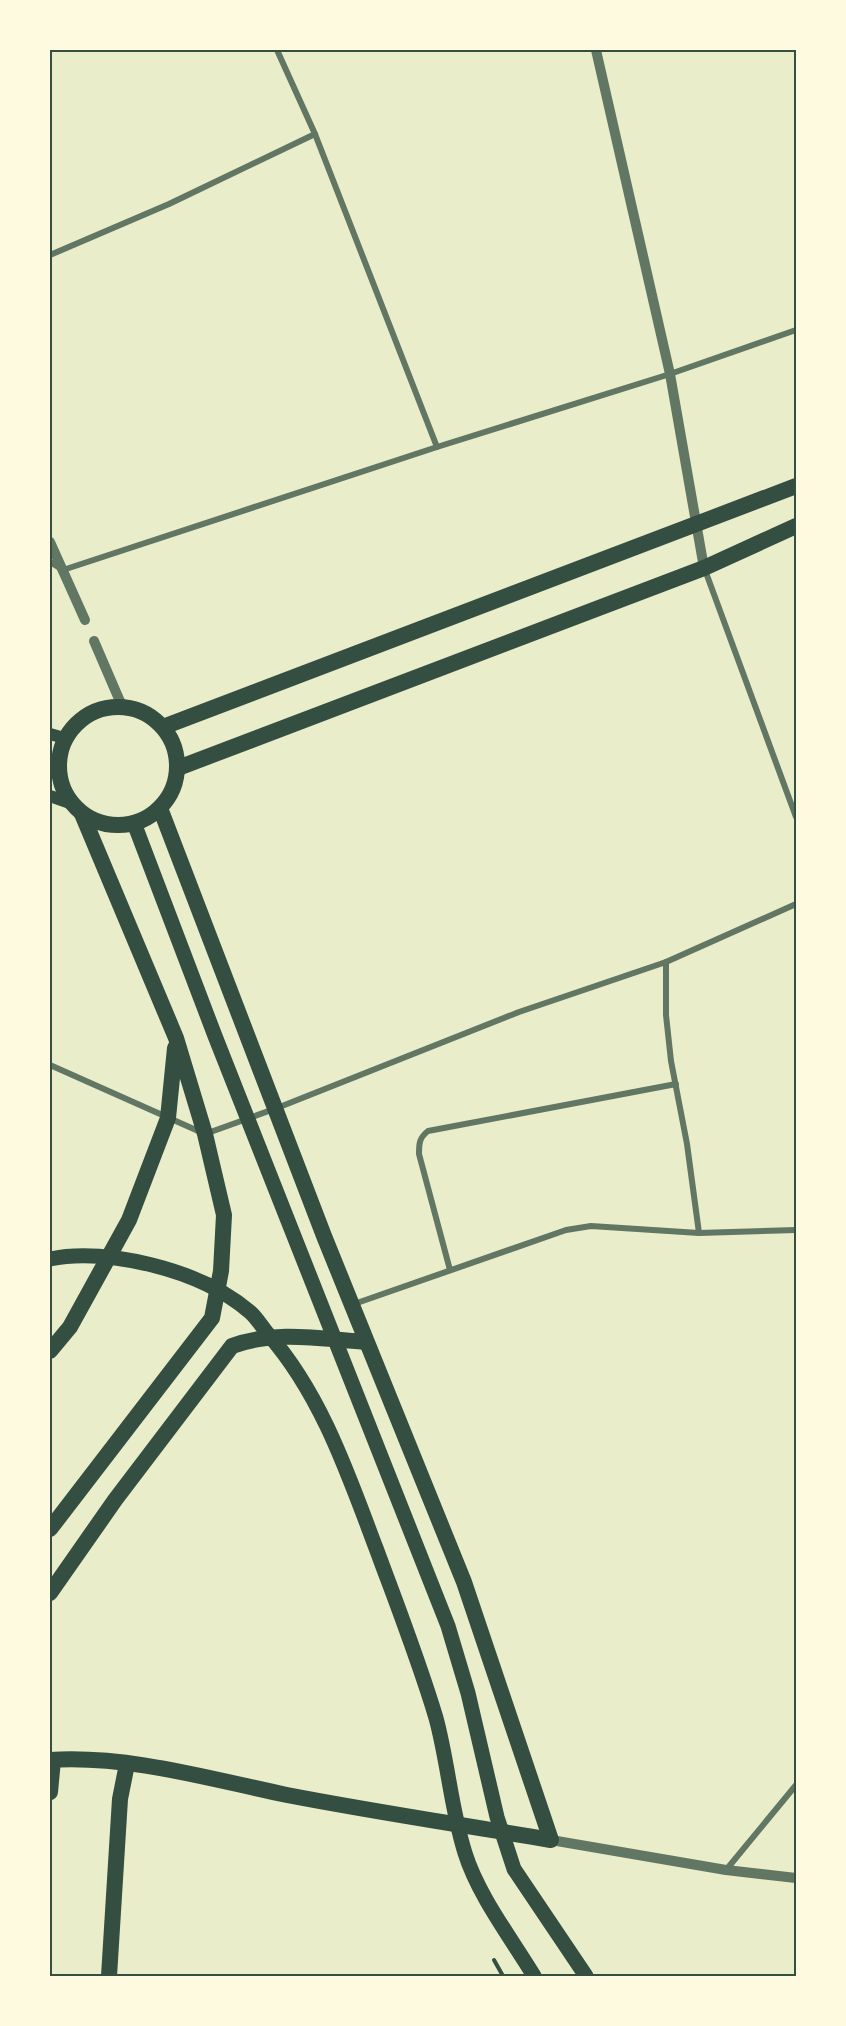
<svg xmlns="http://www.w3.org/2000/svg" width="846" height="2026" font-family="Commissioner,sans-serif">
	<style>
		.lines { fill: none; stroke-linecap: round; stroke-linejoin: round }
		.path { stroke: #344e41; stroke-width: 4 }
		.minor { stroke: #617663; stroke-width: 6 }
		.tertiary { stroke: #617663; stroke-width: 10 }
		.secondary { stroke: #344e41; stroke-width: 12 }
		.primary { stroke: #344e41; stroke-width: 15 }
		.trunk { stroke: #344e41; stroke-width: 16 }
		.neatline { fill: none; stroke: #344e41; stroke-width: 2 }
	</style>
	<rect width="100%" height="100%" fill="#e9edc9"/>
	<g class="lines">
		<polyline class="path" points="494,1960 503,1976"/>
		<g class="minor">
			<polyline points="277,50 315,134 437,447"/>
			<polyline points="50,255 169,204 315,134"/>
			<polyline points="50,562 63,570 437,447 670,374 796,330"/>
			<polyline points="705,570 796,817"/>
			<polyline points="666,962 666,1015 671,1061 687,1144 699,1233"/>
			<polyline points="50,1065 205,1134 277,1108 519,1012 666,962 796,904"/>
			<path d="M450,1270l-31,-116c0,-10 0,-16 9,-23l248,-47"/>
			<polyline points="354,1304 566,1230 591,1226 699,1233 796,1230"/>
			<polyline points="726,1870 796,1785"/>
		</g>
		<g class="tertiary">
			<polyline points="596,50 670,374 704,568"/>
			<polyline points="50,542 85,620"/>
			<polyline points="94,641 122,706"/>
			<polyline points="551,1840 726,1870 796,1878"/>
		</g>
		<g class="secondary">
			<polyline points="50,734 64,738"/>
			<polyline points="50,796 70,803"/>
		</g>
		<g class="primary">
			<polyline points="134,823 215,1036 448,1626 468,1693 497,1817 514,1869 586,1976"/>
			<path d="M50,1259c34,-7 69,-2 102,6 36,9 70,23 98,47 7,6 12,15 18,22 53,60 80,140 108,214 21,57 43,113 60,170 12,44 15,91 29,135 13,42 46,85 69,123"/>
		</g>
		<g class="trunk">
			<circle cx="118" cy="766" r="59"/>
			<polyline points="163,727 796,486"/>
			<polyline points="178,768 704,568 796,526"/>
			<polyline points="50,1351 70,1327 129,1220 168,1118 175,1048"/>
			<polyline points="50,1529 212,1318 221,1271 224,1215 205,1134 176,1038 82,814"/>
			<path d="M50,1593l65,-93 117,-154c42,-16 90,-7 134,-4"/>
			<path d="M50,1760c79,-5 160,19 237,35 88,17 176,30 264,45l-87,-258 -140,-346 -164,-428"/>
			<polyline points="50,1792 53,1760"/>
			<polyline points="109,1976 120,1799 127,1764"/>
		</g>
	</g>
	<rect width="846" height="2026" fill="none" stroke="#fefae0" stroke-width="102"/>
	<rect x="51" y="51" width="744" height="1924" class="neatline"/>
</svg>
